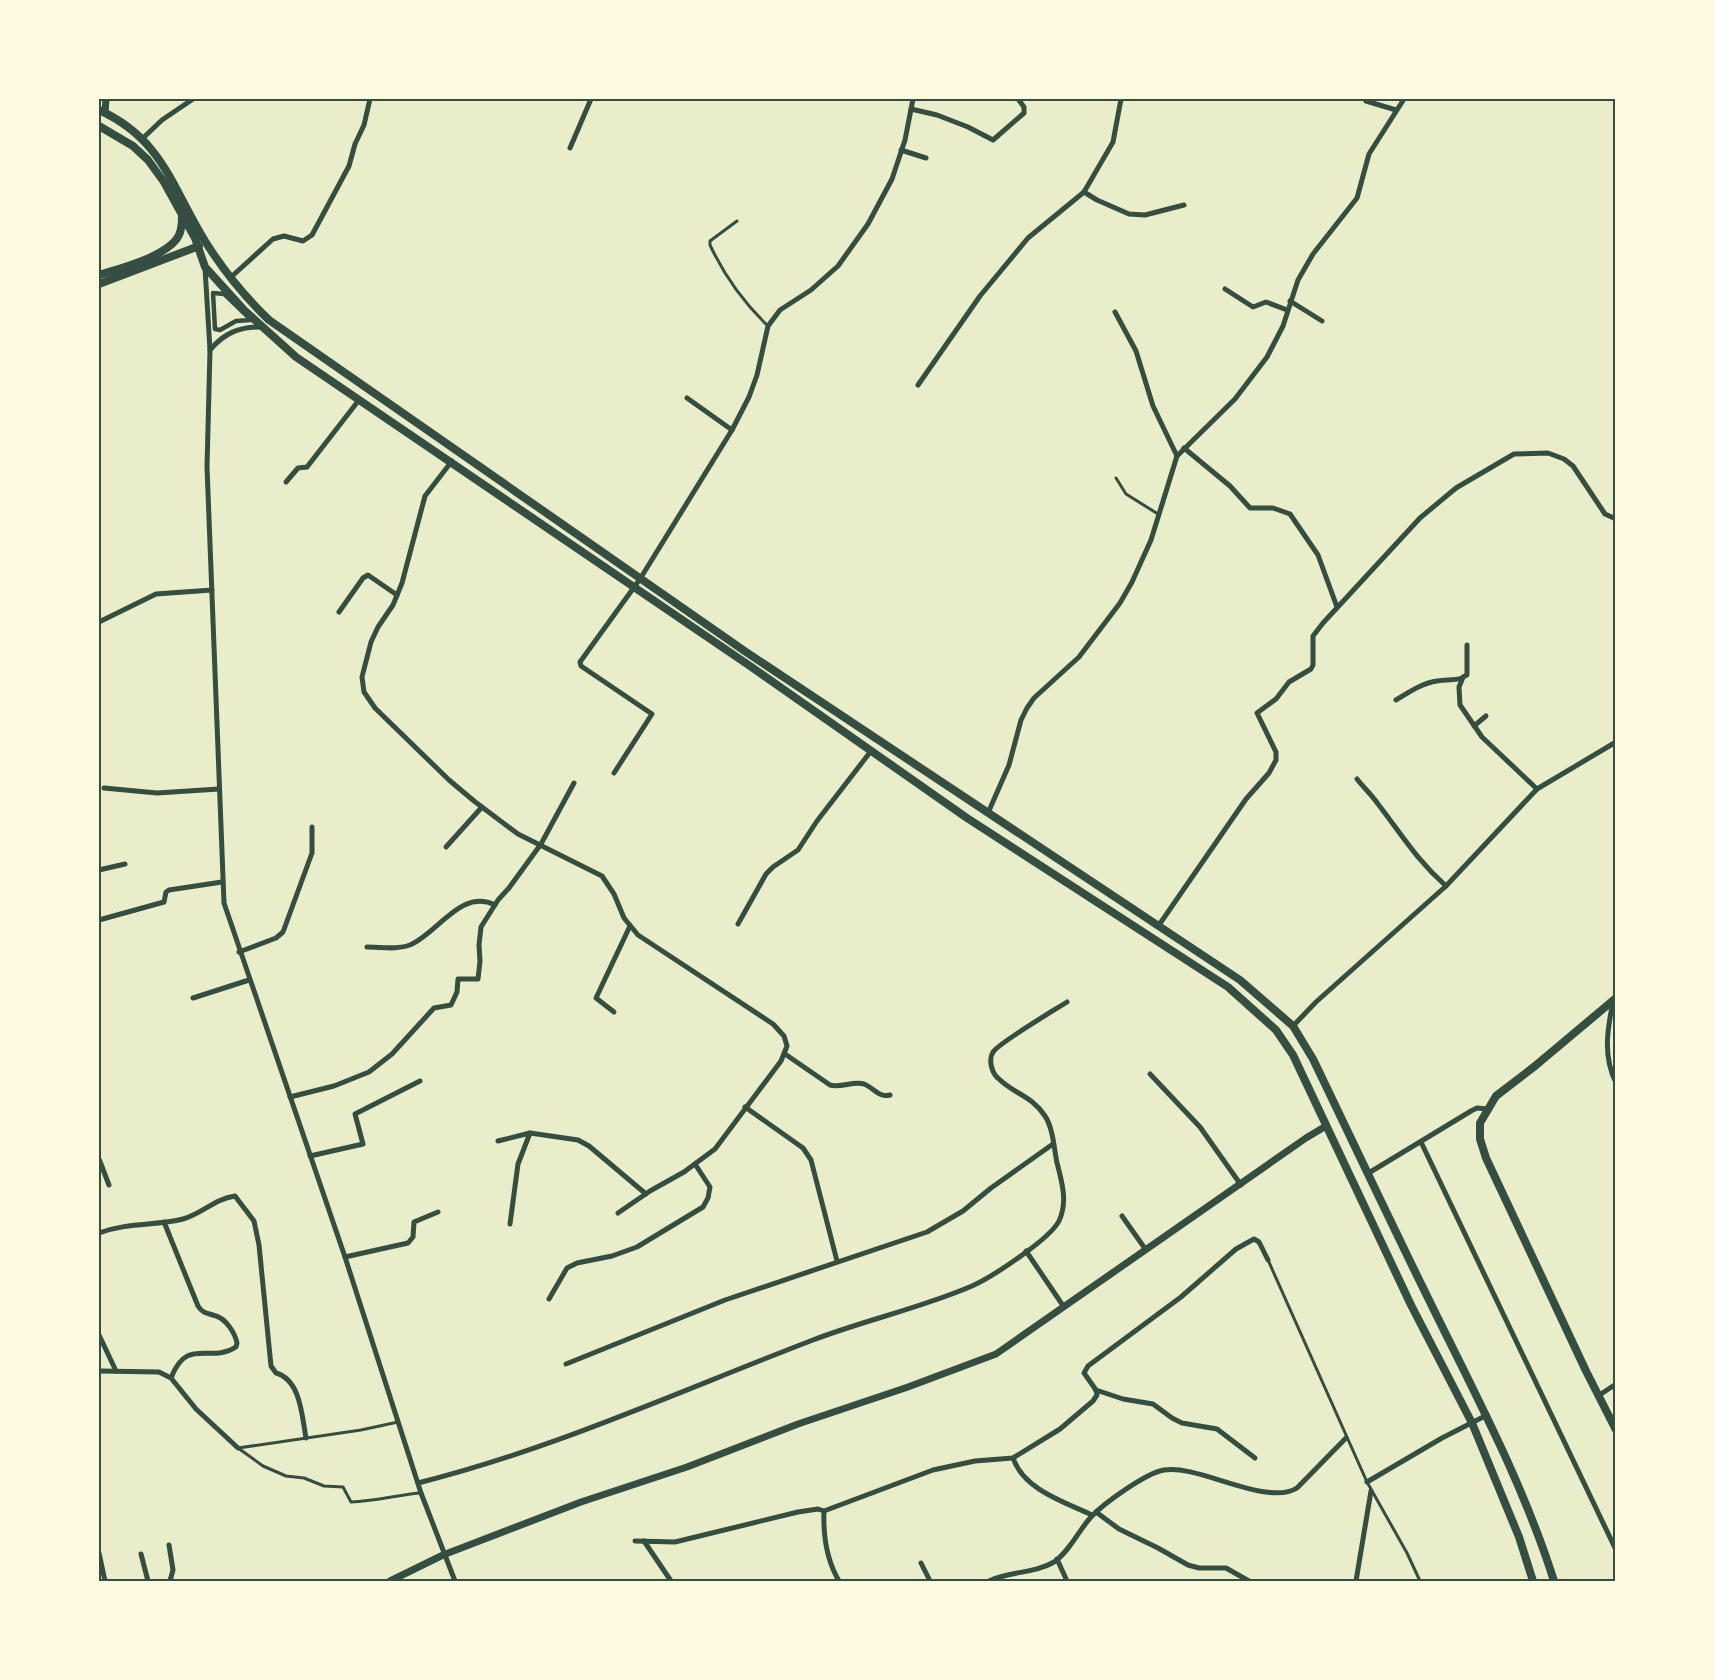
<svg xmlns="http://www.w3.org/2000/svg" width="1715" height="1680" font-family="Overpass,sans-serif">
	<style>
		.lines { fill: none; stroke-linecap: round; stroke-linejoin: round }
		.service { stroke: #344e41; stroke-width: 3 }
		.pedestrian { stroke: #344e41; stroke-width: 4.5 }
		.minor { stroke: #344e41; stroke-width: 5 }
		.tertiary { stroke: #344e41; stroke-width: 7 }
		.secondary { stroke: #344e41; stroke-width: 8 }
		.neatline { fill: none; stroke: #344e41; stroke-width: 2 }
	</style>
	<rect width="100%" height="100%" fill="#e9edc9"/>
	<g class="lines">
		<g class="service">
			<path d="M737,221l-27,20v4c14,30 34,58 58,81"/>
			<polyline points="1116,478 1126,494 1158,514"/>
			<polyline points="1268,1260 1367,1482 1407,1553 1420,1581"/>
			<path d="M238,1448l25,18 23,10 18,2 20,8 19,1 8,15c24,-1 46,-7 69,-9"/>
			<polyline points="238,1448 361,1430 398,1422"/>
		</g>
		<polygon class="pedestrian" points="213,293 224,294 251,320 236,321 220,330 215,329"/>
		<g class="minor">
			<polyline points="1366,101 1396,110"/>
			<polyline points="911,109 937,115 968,127 993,140 1024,113 1024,107 1018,99"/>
			<polyline points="142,139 162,120 193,99"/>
			<polyline points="570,148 591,99"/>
			<polyline points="901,150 926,158"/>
			<polyline points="1616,167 1616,169"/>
			<polyline points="1084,192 1097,200 1129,214 1145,215 1184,205"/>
			<polyline points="205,268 210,350 207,467 224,903 345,1257 421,1493 455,1581"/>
			<polyline points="230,278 273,239 284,236 303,241 312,235 349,166 355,144 364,125 370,99"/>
			<polyline points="1225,289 1253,307 1266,302 1287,310"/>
			<polyline points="1290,301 1322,321"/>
			<polyline points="1115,312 1136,351 1153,406 1177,456"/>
			<path d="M210,350c14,-17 29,-23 51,-23"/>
			<polyline points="918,385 980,296 1028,238 1084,192 1113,142 1121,99"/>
			<polyline points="687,398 732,430"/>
			<polyline points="1184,448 1230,486 1250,508 1273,508 1290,514 1318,555 1337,607"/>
			<polyline points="452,461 425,496 402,583 393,605 378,627 371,642 362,677 364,692 375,708 449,780 474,801 518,834 602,876 614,894 624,918 638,935 773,1024 784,1036 787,1046 781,1061 715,1149 684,1172 650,1191 618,1213"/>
			<polyline points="286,482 298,468 307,467 359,400"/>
			<polyline points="339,612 363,578 368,575 397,595"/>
			<polyline points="99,622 156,594 212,590"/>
			<polyline points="1467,645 1467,675 1463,677 1459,687 1460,705 1482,737 1537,789"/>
			<path d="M1396,700c12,-7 26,-17 41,-19 9,-2 16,0 25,-3"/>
			<polyline points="1474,726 1486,716"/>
			<polyline points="614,773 652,714 581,666 580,662 640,579 732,430 749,397 757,375 768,326 780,310 811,290 838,266 868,224 892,179 905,140 913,99"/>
			<path d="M1357,779c7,9 15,16 21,25 24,31 38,55 68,82"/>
			<polyline points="104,788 157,793 219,789"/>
			<polyline points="988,813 1009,765 1021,720 1027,708 1034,698 1079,657 1120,603 1132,582 1151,540 1177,456 1235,399 1267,357 1283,326 1298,280 1313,254 1357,198 1369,154 1404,99"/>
			<polyline points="446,847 482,807"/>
			<polyline points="99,870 125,864"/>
			<polyline points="99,920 164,902 166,892 169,890 222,882"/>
			<polyline points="738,924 766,874 773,867 798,850 817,821 871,751"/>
			<polyline points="1159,925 1246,799 1269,773 1276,760 1276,752 1257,713 1276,699 1289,682 1311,669 1313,665 1313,636 1323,623 1420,518 1456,488 1514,454 1548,453 1564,459 1573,466 1605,514 1616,519"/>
			<path d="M367,947c14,0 30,3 43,-2 28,-12 51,-57 85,-40"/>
			<polyline points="239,952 276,938 283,932 312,853 312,827"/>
			<polyline points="193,998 249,980"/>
			<path d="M1613,1002c-6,29 -10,54 3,81"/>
			<polyline points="614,1012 596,998 630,926"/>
			<polyline points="1293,1026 1316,1002 1446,886 1537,789 1616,742"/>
			<path d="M785,1054l45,31c11,3 23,-4 34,-1 10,4 15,14 26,11"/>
			<polyline points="1150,1074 1200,1127 1241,1185"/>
			<polyline points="290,1097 334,1086 369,1072 392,1054 434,1008 451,1005 457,992 458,979 478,979 480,961 479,945 481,927 498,900 509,888 541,844 574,783"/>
			<polyline points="745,1107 803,1148 811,1160 837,1261"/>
			<polyline points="498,1141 530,1133 578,1140 589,1146 646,1194"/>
			<polyline points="1421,1142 1616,1550"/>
			<polyline points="310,1156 363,1144 355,1114 420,1081"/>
			<polyline points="99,1159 109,1185"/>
			<polyline points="1367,1174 1471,1111 1477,1108 1487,1109"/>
			<polyline points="1122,1216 1146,1250"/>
			<path d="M164,1222l34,84c5,8 10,7 18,10 10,3 19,17 21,27l-1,4c-26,17 -49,-11 -65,31"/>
			<polyline points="510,1224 518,1164 530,1133"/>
			<path d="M99,1233c30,-11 56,-7 84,-14 19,-5 31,-20 52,-23l19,25 5,24 12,121 5,7c25,7 26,44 30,65"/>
			<polyline points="1026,1251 1064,1307"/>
			<polyline points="345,1257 408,1243 413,1237 414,1222 438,1212"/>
			<polyline points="549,1299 567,1268 577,1263 612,1256 637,1247 703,1207 708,1198 710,1187 695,1164"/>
			<polyline points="99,1335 116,1371"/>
			<polyline points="566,1364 725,1300 927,1232 963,1211 991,1188 1053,1144"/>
			<polyline points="99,1371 159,1372 171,1378 196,1409 238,1448"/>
			<polyline points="1096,1390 1084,1373 1088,1366 1181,1297 1236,1249 1254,1239 1259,1242 1268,1260"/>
			<polyline points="1096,1390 1123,1399 1153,1404 1172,1418 1182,1423 1217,1429 1255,1458"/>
			<polyline points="1598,1396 1616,1384"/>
			<path d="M1013,1458c11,32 52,44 79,57"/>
			<polyline points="1367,1482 1442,1438 1487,1415"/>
			<path d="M418,1483c136,-34 264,-93 395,-143 52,-20 108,-32 159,-54 20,-9 78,-47 87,-65 9,-19 3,-39 -2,-58 -3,-15 -4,-35 -12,-47 -14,-21 -31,-22 -46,-37 -7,-5 -11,-19 -6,-27 7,-10 60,-41 74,-50"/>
			<polyline points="1096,1512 1119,1529 1158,1548 1188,1565 1199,1568 1226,1568 1249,1581"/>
			<polyline points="635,1541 675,1542 798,1512 818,1509 824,1511"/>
			<polyline points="644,1541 671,1581"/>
			<polyline points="169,1545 173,1570 170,1581"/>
			<polyline points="99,1553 105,1581"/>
			<polyline points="141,1554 148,1581"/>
			<polyline points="1057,1559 1067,1581"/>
			<polyline points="921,1563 930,1581"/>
			<path d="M839,1581c-13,-22 -16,-45 -15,-70l109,-41 42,-9 38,-3 47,-29 33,-28 4,-6 -1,-5"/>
			<path d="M989,1581c20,-10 45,-7 65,-19 15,-10 25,-32 37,-45 13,-14 55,-44 73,-47 34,-6 103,37 133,18l49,-50"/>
			<polyline points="1356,1581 1371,1491"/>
		</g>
		<g class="tertiary">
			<polyline points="105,113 106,99"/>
			<polyline points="390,1581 443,1555 581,1502 687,1467 798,1424 908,1387 996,1354 1306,1138 1326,1126"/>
		</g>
		<g class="secondary">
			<path d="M99,110c64,29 73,78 106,131 18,29 39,55 64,79l477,332 494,328 53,46 20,33c39,81 77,162 117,243 45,92 93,181 124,279"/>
			<polyline points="99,126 133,146 148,160 164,182 195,238 205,267 244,310 296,357 750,666 967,818 1228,987 1276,1030 1293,1055 1411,1305 1472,1423 1519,1537 1533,1581"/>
			<path d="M99,275c22,-7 70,-19 80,-40 3,-6 3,-12 3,-19"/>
			<polyline points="99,284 199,246"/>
			<polyline points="1616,998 1535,1066 1496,1096 1480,1123 1480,1139 1486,1158 1586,1371 1616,1430"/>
		</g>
	</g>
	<rect width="1715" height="1680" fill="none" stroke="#fefae0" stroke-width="201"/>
	<rect x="100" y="100" width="1514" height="1480" class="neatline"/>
</svg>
